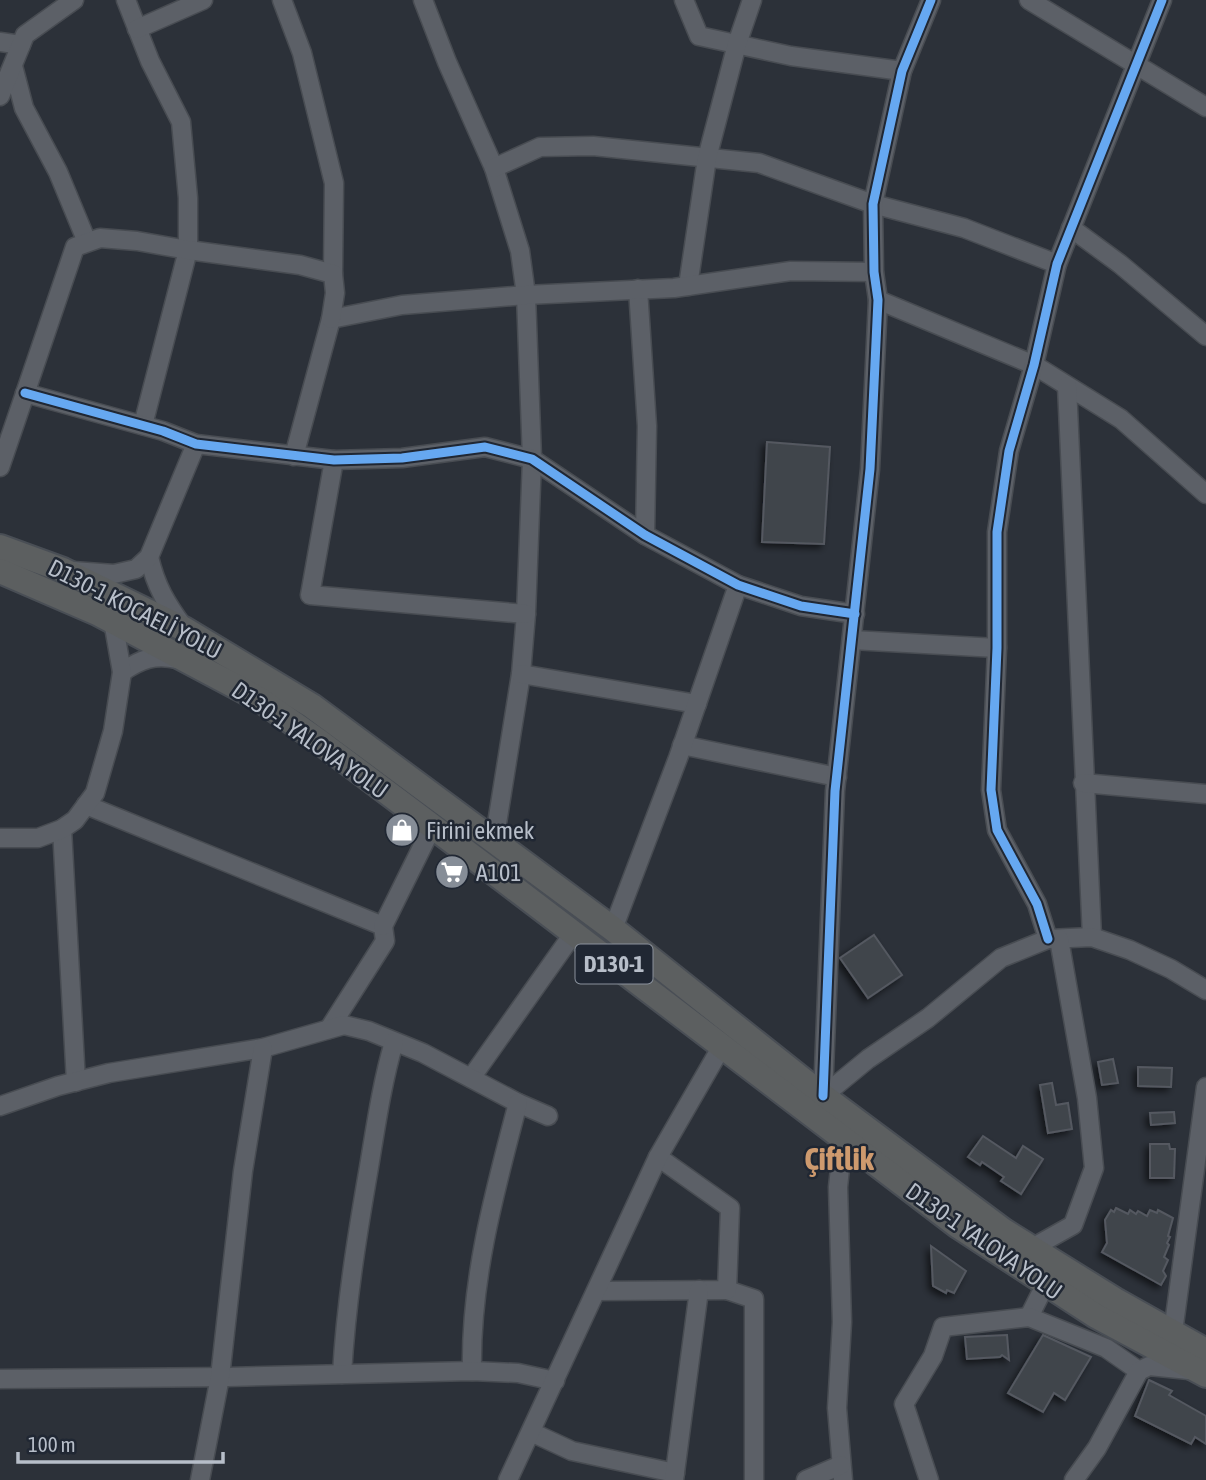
<svg xmlns="http://www.w3.org/2000/svg" width="1206" height="1480" font-family="'Asap Condensed',sans-serif">
	<style>
		.building { fill: #40454b; stroke: #545961; stroke-width: 2; filter: url(#shadow) }
		.lines { fill: none; stroke-linecap: round; stroke-linejoin: round }
		.minor-casing { stroke: #484c52; stroke-width: 21 }
		.highway-casing { stroke: #494e55; stroke-width: 28 }
		.minor { stroke: #5c6067; stroke-width: 18 }
		.highway { stroke: #5c5f60; stroke-width: 24 }
		.cycleway-casing { stroke: #202733; stroke-width: 13 }
		.cycleway { stroke: #66a8f1; stroke-width: 9 }
		.labels { text-anchor: middle; dominant-baseline: central; stroke-width: 5; stroke-linejoin: round; paint-order: stroke }
		.shield { fill: #202733; stroke: #8a919c; stroke-width: 2 }
		.shield-label { font-size: 23px; font-weight: bold; fill: #b7bec9 }
		.street-label { font-size: 24px; fill: #b7bec9; stroke: #202733 }
		.poi-label { font-size: 24px; fill: #b7bec9; stroke: #202733; text-anchor: start }
		.district-label { font-size: 32px; font-weight: bold; fill: #ce9a6e; stroke: #202733 }
	</style>
	<defs>
		<filter id="shadow"><feDropShadow dx="-3.5" dy="3.5" stdDeviation="3.5" flood-color="#0009"/></filter>
	</defs>
	<rect width="100%" height="100%" fill="#2c3139"/>
	<g class="building">
		<polygon points="767,442 830,447 824,544 762,542"/>
		<polygon points="874,935 902,975 868,998 840,958"/>
		<polygon points="1113,1059 1118,1083 1102,1085 1098,1062"/>
		<polygon points="1138,1067 1172,1068 1171,1087 1138,1086"/>
		<polygon points="1052,1083 1056,1105 1068,1103 1072,1129 1048,1133 1040,1085"/>
		<polygon points="1174,1112 1175,1123 1151,1125 1150,1113"/>
		<polygon points="983,1136 1016,1158 1023,1146 1043,1159 1021,1194 1001,1181 1004,1177 982,1162 980,1165 968,1157"/>
		<polygon points="1150,1144 1169,1144 1170,1149 1175,1149 1174,1178 1150,1178"/>
		<polygon points="1116,1208 1128,1214 1130,1210 1136,1214 1138,1211 1147,1216 1150,1210 1157,1213 1158,1210 1173,1218 1168,1236 1170,1237 1167,1243 1169,1245 1164,1257 1168,1260 1163,1271 1166,1276 1161,1285 1102,1252 1107,1243 1105,1220 1111,1210 1114,1212"/>
		<polygon points="931,1246 966,1271 954,1293 947,1290 946,1293 933,1286"/>
		<polygon points="1007,1335 1009,1360 1002,1355 1000,1357 967,1359 965,1337"/>
		<polygon points="1043,1335 1091,1357 1065,1400 1054,1393 1043,1412 1008,1393"/>
		<polygon points="1149,1380 1172,1391 1169,1395 1206,1416 1206,1444 1195,1437 1191,1444 1135,1416"/>
	</g>
	<g class="lines">
		<g class="minor-casing">
			<g id="minor">
				<polyline points="126,0 150,61 181,122 188,198 188,250 143,425"/>
				<polyline points="282,0 302,53 334,183 333,274"/>
				<polyline points="423,0 447,62 494,168 520,251 526,295 532,459 526,614 521,674 494,842"/>
				<polyline points="684,0 699,36 791,56 902,71"/>
				<polyline points="1029,0 1206,107"/>
				<polyline points="137,29 203,0"/>
				<polyline points="0,42 21,45"/>
				<polyline points="13,66 24,108 58,172 87,242"/>
				<polyline points="0,96 25,35 74,0"/>
				<polyline points="494,168 540,147 593,146 759,163 873,204 964,228 1057,264"/>
				<polyline points="1071,228 1120,264 1206,336"/>
				<polyline points="688,286 707,158 737,44 752,0"/>
				<polyline points="638,289 647,426 645,535"/>
				<polyline points="878,300 1034,365 1121,419 1206,494"/>
				<polyline points="1067,386 1092,937"/>
				<polyline points="25,393 163,431 196,444 334,460 402,458 485,447 532,459 645,535 738,585 801,606 855,614"/>
				<polyline points="294,456 331,319 402,305 526,295 674,288 791,271 874,272"/>
				<polyline points="334,460 310,595 526,614"/>
				<polyline points="0,467 75,247 100,238 137,241 188,250 300,265 333,274 335,293 331,319"/>
				<path d="M149,557c7,30 17,46 35,71"/>
				<polyline points="73,571 114,574 136,569 149,557 196,444"/>
				<polyline points="852,640 997,648"/>
				<path d="M122,672c19,-13 33,-18 55,-13"/>
				<polyline points="521,674 697,704"/>
				<polyline points="682,745 837,777"/>
				<polyline points="1083,783 1206,794"/>
				<polyline points="86,805 383,926 385,941 329,1029"/>
				<polyline points="62,829 76,1082"/>
				<polyline points="0,838 38,838 62,829 75,820 95,793 113,731 122,672 113,621"/>
				<polyline points="383,926 432,827"/>
				<polyline points="613,929 678,758 738,585"/>
				<polyline points="1048,939 1037,904 997,830 991,790 997,648 997,532 1009,451 1034,365 1057,264 1162,0"/>
				<polyline points="471,1078 573,934"/>
				<polyline points="823,1096 835,791 870,469 878,300 874,272 873,204 902,71 931,0"/>
				<polyline points="823,1096 868,1059 928,1018 1001,958 1048,939 1092,937 1130,950 1171,969 1206,990"/>
				<polyline points="0,1106 58,1086 109,1073 263,1048 344,1025 369,1031 423,1053 518,1103 548,1116"/>
				<polyline points="843,1140 838,1187 842,1322 837,1408 843,1480"/>
				<polyline points="1032,1248 1073,1225 1094,1168 1087,1098 1059,939"/>
				<polyline points="727,1290 754,1299 754,1480"/>
				<polyline points="597,1291 727,1290 730,1208 658,1157"/>
				<polyline points="1029,1317 1040,1295"/>
				<polyline points="1173,1332 1206,1087"/>
				<path d="M472,1371c-2,-91 23,-181 46,-268"/>
				<path d="M342,1374c4,-70 15,-138 27,-207 7,-42 13,-84 25,-125"/>
				<polyline points="0,1379 228,1377 472,1371 518,1373 555,1381"/>
				<polyline points="531,1432 572,1451 675,1473"/>
				<polyline points="200,1480 220,1377 243,1171 263,1048"/>
				<polyline points="508,1480 658,1157 722,1046"/>
				<polyline points="674,1480 699,1290"/>
				<polyline points="806,1480 841,1465"/>
				<polyline points="929,1480 904,1404 933,1356 943,1327 1029,1317 1106,1348 1139,1371"/>
				<polyline points="1074,1480 1097,1448 1139,1371 1149,1366 1189,1370"/>
			</g>
		</g>
		<g class="highway-casing">
			<g id="highway">
				<polyline points="0,547 63,570 184,629 312,706 613,929 823,1096 1004,1231 1115,1300 1206,1351"/>
				<polyline points="0,571 97,613 259,699 320,742 505,881 958,1226 1096,1316 1206,1375"/>
			</g>
		</g>
		<use href="#minor" class="minor"/>
		<use href="#highway" class="highway"/>
		<g class="cycleway-casing">
			<g id="cycleway">
				<polyline points="25,393 163,431 196,444 334,460 402,458 485,447 532,459 645,535 738,585 801,606 855,614"/>
				<polyline points="1048,939 1037,904 997,830 991,790 997,648 997,532 1009,451 1034,365 1057,264 1162,0"/>
				<polyline points="823,1096 835,791 870,469 878,300 874,272 873,204 902,71 931,0"/>
			</g>
		</g>
		<use href="#cycleway" class="cycleway"/>
	</g>
	<defs>
		<g id="shop-disc" transform="scale(1.75)"><circle r="9.5" fill="#868d97" stroke="#202733"/><path d="M-5-2.5h2.3a2.7 3.5 0 0 1 5.4 0H5L5.5 6h-11ZM-1.5-2.5h3a1.5 2.3 0 0 0-3 0Z" fill="#fff"/></g>
		<g id="supermarket-disc" transform="scale(1.75)"><circle r="9.5" fill="#868d97" stroke="#202733"/><path d="M-6-5.5h2.5l.6 2H6L4.5 2H-2.5L-4.4-4H-6ZM-1.5 3.2a1.3 1.3 0 1 0 .1 0ZM3 3.2a1.3 1.3 0 1 0 .1 0Z" fill="#fff"/></g>
	</defs>
	<g fill-rule="evenodd">
		<use href="#shop-disc" x="402" y="830"/>
		<use href="#supermarket-disc" x="452" y="872"/>
	</g>
	<g class="labels">
		<rect class="shield" x="575.5" y="944.5" width="77" height="39" rx="5"/>
		<g class="shield-label">
			<text x="614" y="964">D130-1</text>
		</g>
		<g class="street-label">
			<text transform="translate(135 609) rotate(27)">D130-1 KOCAELİ YOLU</text>
			<text transform="translate(310 740) rotate(35)">D130-1 YALOVA YOLU</text>
			<text transform="translate(984 1241) rotate(35)">D130-1 YALOVA YOLU</text>
		</g>
		<g class="poi-label">
			<text x="426" y="830">Firini ekmek</text>
			<text x="476" y="872">A101</text>
		</g>
		<g class="district-label">
			<text x="839" y="1158">Çiftlik</text>
		</g>
	</g>
	<path d="M18 1452v10h205v-10" fill="none" stroke="#b7bec9" stroke-width="3.5"/>
	<text x="28" y="1452" font-size="21" fill="#b7bec9" stroke="#202733" stroke-width="5" paint-order="stroke">100 m</text>
</svg>
